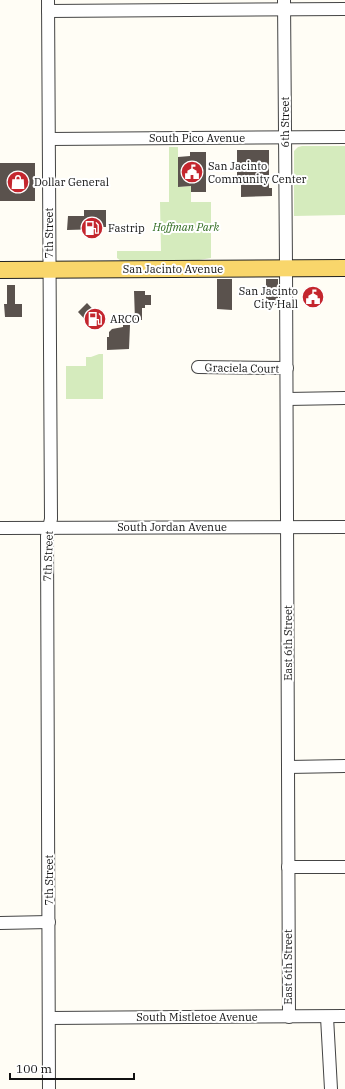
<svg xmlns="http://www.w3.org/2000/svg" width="345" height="1089" font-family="'IBM Plex Serif',serif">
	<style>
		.green { fill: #d5ebbd }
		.building { fill: #5a524d }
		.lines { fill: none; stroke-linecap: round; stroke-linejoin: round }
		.minor-casing { stroke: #444; stroke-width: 14 }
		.major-casing { stroke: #222; stroke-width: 18 }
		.minor { stroke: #fff; stroke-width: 12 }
		.major { stroke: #f9d66b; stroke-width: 16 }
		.labels { text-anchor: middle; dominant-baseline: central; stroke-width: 4; stroke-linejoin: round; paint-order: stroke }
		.street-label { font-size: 11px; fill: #111; stroke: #fff }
		.poi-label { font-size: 11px; fill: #111; stroke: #fff; text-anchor: start }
		.park-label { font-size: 11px; font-style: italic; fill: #2f6b1f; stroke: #fff }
	</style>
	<rect width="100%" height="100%" fill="#fffdf5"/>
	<g class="green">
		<polygon points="302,146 345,146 345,215 294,216 294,151 298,147"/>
		<polygon points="169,147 178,147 178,187 191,186 191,202 211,202 211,258 199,260 121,261 117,258 117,251 161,251 160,202 169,202"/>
		<polygon points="99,354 103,354 103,399 66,399 66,366 86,366 86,357 91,357"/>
	</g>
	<g class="building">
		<polygon points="237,150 269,150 269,188 272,188 272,196 241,197 241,179 237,179"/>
		<polygon points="190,152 206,152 206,192 191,192 191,186 178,187 178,157 190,156"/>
		<rect x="0" y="163" width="35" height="38"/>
		<polygon points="84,210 106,210 106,227 102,227 102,229 67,230 68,216 84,216"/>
		<polygon points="217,279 232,279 232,310 217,309"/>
		<rect x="266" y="279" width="12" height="26"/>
		<polygon points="7,285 15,285 15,304 22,304 22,317 5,317 4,304 7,304"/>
		<polygon points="134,291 145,291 145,295 151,295 151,305 145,305 145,308 142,308 142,320 135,320"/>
		<polygon points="87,303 102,319 93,328 78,312"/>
		<polygon points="123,325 130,325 129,349 107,350 107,337 109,337 109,332 112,329 123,327"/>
	</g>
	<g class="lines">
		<g class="minor-casing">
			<g id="minor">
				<polyline points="48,0 51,519 47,536 49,1089"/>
				<polyline points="284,0 286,266 289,1017"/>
				<polyline points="48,11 345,9"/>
				<polyline points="49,139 345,137"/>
				<polyline points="198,367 287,368"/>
				<polyline points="287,399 345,398"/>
				<polyline points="0,528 345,527"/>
				<polyline points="288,767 345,766"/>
				<polyline points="288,867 345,867"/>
				<polyline points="0,923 49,922"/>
				<polyline points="327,1017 331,1089"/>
				<polyline points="49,1018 345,1016"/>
			</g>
		</g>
		<g class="major-casing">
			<polyline id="major" points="0,270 345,268"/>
		</g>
		<use href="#minor" class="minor"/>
		<use href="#major" class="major"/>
	</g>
	<defs>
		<g id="civic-disc" transform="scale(1.15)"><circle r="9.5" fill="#c4262e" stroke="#fff"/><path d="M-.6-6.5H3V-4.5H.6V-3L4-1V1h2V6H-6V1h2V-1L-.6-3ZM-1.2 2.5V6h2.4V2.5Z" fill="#fff"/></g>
		<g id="shop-disc" transform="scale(1.15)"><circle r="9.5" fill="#c4262e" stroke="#fff"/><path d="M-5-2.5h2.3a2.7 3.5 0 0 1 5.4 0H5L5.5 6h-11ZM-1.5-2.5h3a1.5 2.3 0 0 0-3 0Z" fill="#fff"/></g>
		<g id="fuel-disc" transform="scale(1.15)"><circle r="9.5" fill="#c4262e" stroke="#fff"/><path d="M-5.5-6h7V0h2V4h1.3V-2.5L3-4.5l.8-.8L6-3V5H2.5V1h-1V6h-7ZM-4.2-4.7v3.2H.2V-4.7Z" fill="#fff"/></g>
	</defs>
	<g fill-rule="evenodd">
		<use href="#civic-disc" x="192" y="172"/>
		<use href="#shop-disc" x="18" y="182"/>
		<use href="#fuel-disc" x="92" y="228"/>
		<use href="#civic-disc" x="313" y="297"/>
		<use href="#fuel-disc" x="95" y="319"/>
	</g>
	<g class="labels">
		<g class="street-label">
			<text transform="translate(285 122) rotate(-90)">6th Street</text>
			<text x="197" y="138">South Pico Avenue</text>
			<text transform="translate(49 233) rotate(-90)">7th Street</text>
			<text x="173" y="269">San Jacinto Avenue</text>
			<text transform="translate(242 368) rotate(1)">Graciela Court</text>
			<text x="172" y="527">South Jordan Avenue</text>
			<text transform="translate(48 556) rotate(-88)">7th Street</text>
			<text transform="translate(288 643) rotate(-90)">East 6th Street</text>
			<text transform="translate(49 880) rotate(-90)">7th Street</text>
			<text transform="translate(288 967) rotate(-90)">East 6th Street</text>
			<text x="197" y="1017">South Mistletoe Avenue</text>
		</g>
		<g class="poi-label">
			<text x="208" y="166">San Jacinto<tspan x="208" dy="13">Community Center</tspan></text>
			<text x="34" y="182">Dollar General</text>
			<text x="108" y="228">Fastrip</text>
			<text x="298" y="291" text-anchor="end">San Jacinto<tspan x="298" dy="13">City Hall</tspan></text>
			<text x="110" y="319">ARCO</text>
		</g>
		<g class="park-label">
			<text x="186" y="227">Hoffman Park</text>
		</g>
	</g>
	<path d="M10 1073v6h124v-6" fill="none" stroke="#111111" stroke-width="2"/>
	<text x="16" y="1073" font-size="12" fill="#111111" stroke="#ffffff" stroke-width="3" paint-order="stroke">100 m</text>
</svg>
